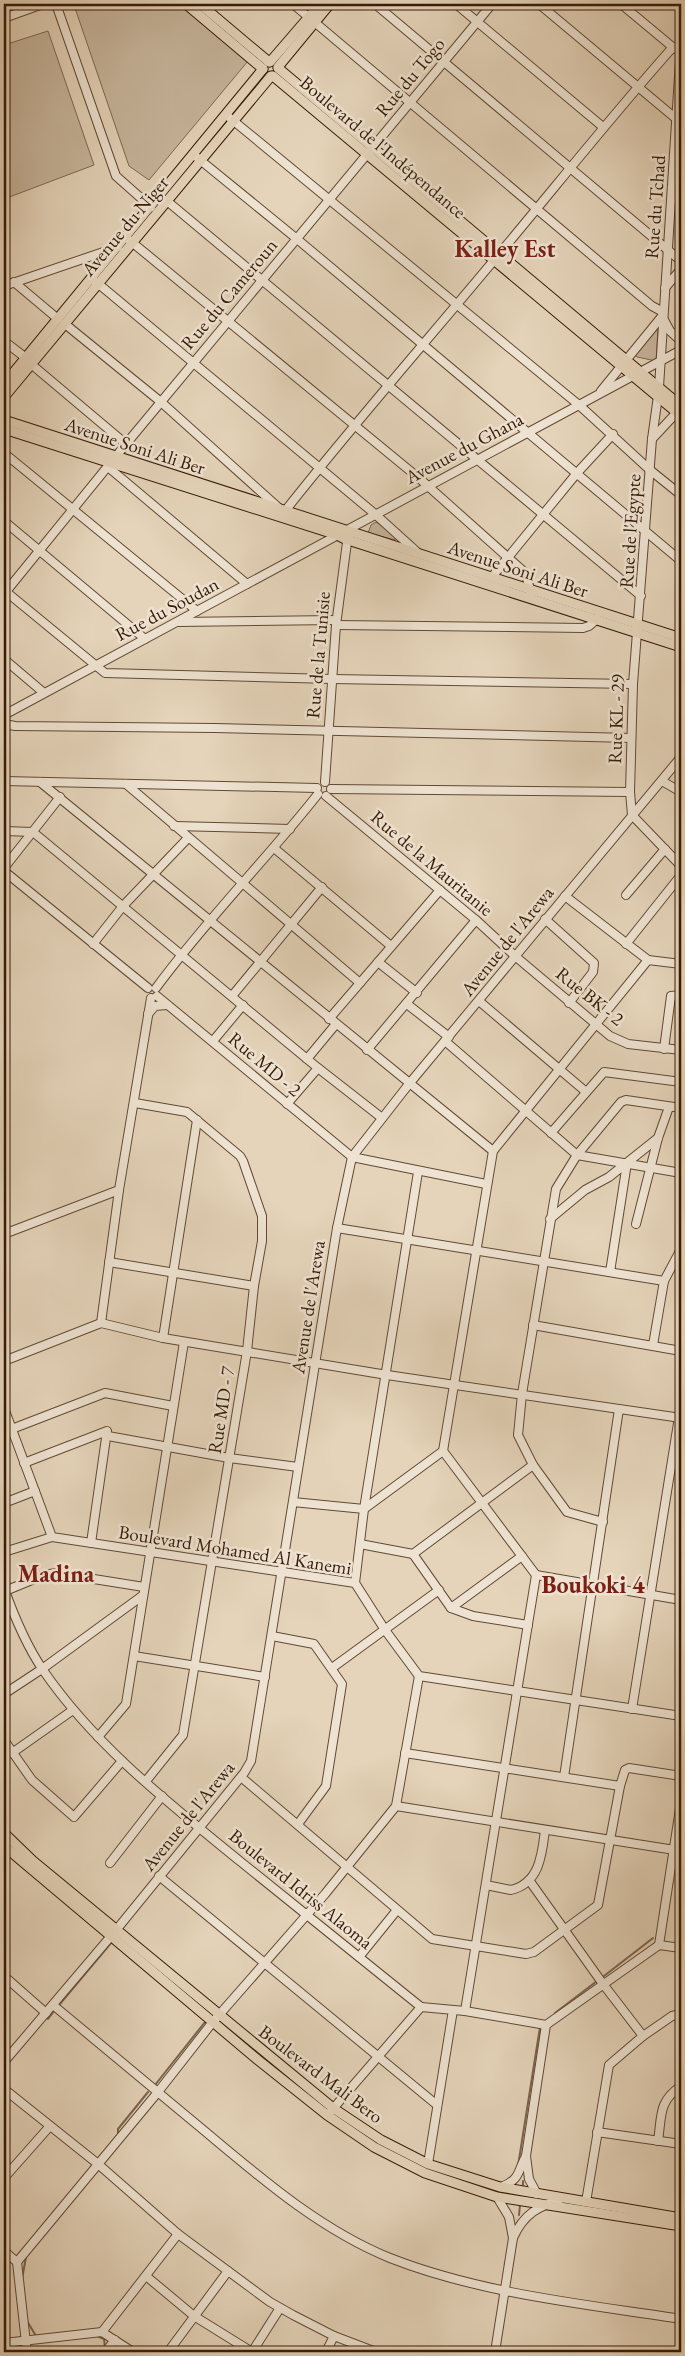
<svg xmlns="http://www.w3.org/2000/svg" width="685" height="2356" font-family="'EB Garamond',serif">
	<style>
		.green { fill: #c7b59c; stroke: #7f6852 }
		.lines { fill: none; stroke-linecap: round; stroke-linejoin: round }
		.stream { stroke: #7c644e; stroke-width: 2 }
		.minor-casing { stroke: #624934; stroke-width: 10 }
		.major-casing { stroke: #371b07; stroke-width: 11 }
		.minor { stroke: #eee3d2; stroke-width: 8 }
		.major { stroke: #e5d4ba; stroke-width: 9 }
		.labels { text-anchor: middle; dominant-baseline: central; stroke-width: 5; stroke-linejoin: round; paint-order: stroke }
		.street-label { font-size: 19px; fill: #371b07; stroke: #eee3d2 }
		.district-label { font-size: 24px; font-weight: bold; fill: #7a1f14; stroke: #eee3d2 }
	</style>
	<rect width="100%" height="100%" fill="#e5d4ba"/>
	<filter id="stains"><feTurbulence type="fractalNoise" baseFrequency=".004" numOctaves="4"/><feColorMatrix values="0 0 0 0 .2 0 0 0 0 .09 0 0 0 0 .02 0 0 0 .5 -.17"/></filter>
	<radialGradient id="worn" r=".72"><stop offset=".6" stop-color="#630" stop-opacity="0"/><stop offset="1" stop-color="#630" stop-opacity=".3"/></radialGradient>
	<g class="green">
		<polygon points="86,4 179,4 248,61 149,180 129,166 75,8"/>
		<polygon points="48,31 94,165 4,199 4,45"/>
		<polygon points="658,328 656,361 637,357 635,354"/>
		<polygon points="376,522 395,535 395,540 368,533 371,525"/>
	</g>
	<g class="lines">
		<g class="stream">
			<polyline points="604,1976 653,1938"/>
			<polyline points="59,2005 111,1943"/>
			<polyline points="555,2013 597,1981"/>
			<polyline points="48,2019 54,2011"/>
			<polyline points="155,2085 205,2022"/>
			<polyline points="118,2136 118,2129 148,2092"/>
			<polyline points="518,2166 540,2027"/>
			<polyline points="523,2185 523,2181"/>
			<polyline points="519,2215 520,2205"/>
			<polyline points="22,2279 26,2257"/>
			<polyline points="27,2321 36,2336"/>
			<polyline points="97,2336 104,2339 105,2348"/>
		</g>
		<g class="minor-casing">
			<g id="minor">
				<polyline points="56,4 116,176 151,207"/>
				<polyline points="293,4 652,306 663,312"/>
				<polyline points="375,4 681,261"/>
				<polyline points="456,4 603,127"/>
				<polyline points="539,4 680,122"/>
				<polyline points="621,4 675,49"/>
				<polyline points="4,18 43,4"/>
				<polyline points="230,118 579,405 650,470 681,495"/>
				<polyline points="194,155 297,239 681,561"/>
				<polyline points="672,187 681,194"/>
				<polyline points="167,201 641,596"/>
				<polyline points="128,239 420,479 522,570 527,578 531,594"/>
				<polyline points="95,281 375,514 417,552"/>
				<polyline points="14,282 58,319"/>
				<polyline points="4,286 118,247"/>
				<polyline points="665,288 681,269"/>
				<polyline points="664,320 670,331 681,341"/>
				<polyline points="65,324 161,402 280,509"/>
				<polyline points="4,341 26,358"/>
				<polyline points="31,364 126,444"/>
				<polyline points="659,387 681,45"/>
				<polyline points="601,391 663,315"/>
				<polyline points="658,396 652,439 633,684 630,792 632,815 681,866"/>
				<polyline points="652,439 680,409"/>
				<polyline points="4,453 197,611"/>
				<polyline points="108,467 247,584"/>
				<path d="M285,511c71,-90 147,-176 220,-264 56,-67 110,-135 168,-200"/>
				<polyline points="4,521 145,639"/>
				<polyline points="492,577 577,473 613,434"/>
				<polyline points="4,590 105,673 332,679 633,684"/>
				<polyline points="4,594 126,444 492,4"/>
				<polyline points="178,622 336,620"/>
				<polyline points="336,625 583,628 589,626 597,619"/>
				<polyline points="4,659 44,693"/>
				<polyline points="4,715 681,350"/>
				<polyline points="4,724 15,726 215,728 631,738"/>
				<polyline points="4,781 317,788"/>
				<polyline points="662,781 681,792"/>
				<polyline points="40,782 493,1151"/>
				<polyline points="325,782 336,625 348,535"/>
				<polyline points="126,784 360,983"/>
				<polyline points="331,789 630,792"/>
				<polyline points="326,796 476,920 515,956 610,1036 628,1044 681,1050"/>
				<polyline points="174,826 290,829"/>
				<polyline points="4,831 33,832 318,1068 382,1118"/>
				<polyline points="274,848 391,946"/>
				<polyline points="4,868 60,797"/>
				<polyline points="4,871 148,988"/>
				<polyline points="626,895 665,849"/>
				<polyline points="565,896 648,960"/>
				<polyline points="545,919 594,963 593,972 569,1003"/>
				<polyline points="93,944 123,906 188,838"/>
				<polyline points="626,944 681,875"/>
				<polyline points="378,962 417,993"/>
				<path d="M156,988c50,-68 110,-128 162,-194"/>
				<polyline points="157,996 352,1157 486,1184"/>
				<polyline points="232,996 322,887"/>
				<polyline points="479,1001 585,1091"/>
				<polyline points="407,1004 449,1037"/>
				<polyline points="148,1014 155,1006 167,1005"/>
				<polyline points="329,1019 440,890"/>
				<polyline points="213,1041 243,1005"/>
				<polyline points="445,1041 577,1155 681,1173"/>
				<polyline points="664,1049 671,996 681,995"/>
				<polyline points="367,1050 476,920"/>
				<polyline points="307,1059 336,1024"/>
				<polyline points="135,1103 187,1112 240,1156 243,1161 262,1216 262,1241 254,1286 247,1351 183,1735 146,1781"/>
				<polyline points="287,1104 318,1068"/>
				<polyline points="551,1133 604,1072 681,1082"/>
				<polyline points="550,1219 585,1190 609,1177 658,1138"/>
				<polyline points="636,1224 658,1138 669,1107"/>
				<polyline points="337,1228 664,1281"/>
				<polyline points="4,1234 119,1190"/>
				<polyline points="109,1262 254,1286"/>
				<polyline points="610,1272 627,1163"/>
				<polyline points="101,1323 119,1190 151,998"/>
				<polyline points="533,1325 681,1351"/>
				<polyline points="163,1338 197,1120"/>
				<polyline points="653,1345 664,1281 681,1249"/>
				<polyline points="4,1361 101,1323 163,1338 387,1375 681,1418"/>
				<polyline points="4,1408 52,1537 355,1583 385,1630 419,1676 681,1716"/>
				<polyline points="4,1432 105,1393 173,1406"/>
				<polyline points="108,1436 229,1458 298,1467"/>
				<polyline points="443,1451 536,1575 465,2011"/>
				<polyline points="24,1463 107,1431 91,1543"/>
				<polyline points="293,1502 364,1509 443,1451 493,1151 648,960 681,964"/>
				<polyline points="4,1503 35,1491"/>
				<polyline points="603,1522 567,1512 533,1465 518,1435 522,1394 556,1189 577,1155 621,1102 626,1100 681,1108"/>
				<polyline points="360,1544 413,1554 451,1608 473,1616 528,1625"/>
				<polyline points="4,1552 52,1537"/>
				<polyline points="413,1554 533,1465"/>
				<polyline points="536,1575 681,1600"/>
				<polyline points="355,1583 364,1509 418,1172"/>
				<path d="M4,1588c10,28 22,57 39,82 52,76 127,134 198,192 60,48 120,97 180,145l44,4 81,14 113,-80"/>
				<polyline points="5,1591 44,1575 56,1573 144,1587"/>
				<polyline points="451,1608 522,1556"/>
				<polyline points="272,1636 314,1644 342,1684 326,1786 298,1824"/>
				<polyline points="134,1656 265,1677"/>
				<polyline points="332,1668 439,1590"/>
				<polyline points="4,1694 42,1669 142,1596"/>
				<polyline points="632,1709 679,1417"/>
				<polyline points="98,1737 126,1704 184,1342"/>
				<polyline points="4,1740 32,1780 74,1817 122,1761"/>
				<polyline points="12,1753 73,1710"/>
				<polyline points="405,1753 620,1786 625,1770 629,1768 681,1776"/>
				<polyline points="241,1777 432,1939 526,1954 534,1952 598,1905 620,1786"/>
				<polyline points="564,1777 619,1409"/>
				<polyline points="396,1806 681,1851"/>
				<polyline points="110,1863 162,1796"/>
				<polyline points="159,1876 437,2105"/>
				<polyline points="529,1880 603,1984 643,2036"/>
				<path d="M486,1885l25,5c29,-7 31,-36 34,-60"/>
				<polyline points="659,1945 681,1802"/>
				<polyline points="659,1945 681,1948"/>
				<polyline points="359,1957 397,1910"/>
				<polyline points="4,1976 46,2013"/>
				<path d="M53,2005c51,42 102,85 154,128 56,47 114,97 183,125 92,36 194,46 291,61"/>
				<polyline points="4,2062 117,1929 244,1773 251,1761 337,1228 352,1157 409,1084 681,757"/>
				<polyline points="4,2089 98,2164 178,2234 270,2302 293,2315 334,2336 376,2352"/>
				<polyline points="331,2111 421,2007"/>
				<polyline points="597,2132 681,2144"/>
				<path d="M658,2141c4,-26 0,-39 23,-55"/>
				<polyline points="428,2164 453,2010"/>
				<polyline points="4,2178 50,2126"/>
				<path d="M501,2187c20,-8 16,-15 25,-31"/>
				<polyline points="537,2194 529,2179 526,2156 546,2025"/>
				<polyline points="497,2197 509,2217 513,2238"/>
				<polyline points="586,2202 609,2065 643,2036 672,2016 681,2014"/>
				<polyline points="4,2251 17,2262"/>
				<polyline points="17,2262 158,2092 212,2023 325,1894 396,1806 419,1676"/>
				<polyline points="17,2262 27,2352"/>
				<polyline points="146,2276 194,2316 252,2352"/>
				<polyline points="102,2332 178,2234"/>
				<polyline points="102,2332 133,2352"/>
				<polyline points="4,2343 102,2332"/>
				<polyline points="105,2352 115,2340"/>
				<polyline points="168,2352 228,2271"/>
				<polyline points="252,2352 280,2308"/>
				<polyline points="326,2352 334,2336"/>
				<path d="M495,2352l18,-114c11,-25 25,-31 50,-40"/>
			</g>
		</g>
		<g class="major-casing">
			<g id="major">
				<polyline points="186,4 263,69"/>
				<polyline points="200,4 269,62"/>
				<polyline points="270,62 320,4"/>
				<polyline points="278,67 330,4"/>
				<polyline points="278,68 681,406"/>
				<polyline points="273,76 681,416"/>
				<polyline points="4,384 263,69"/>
				<polyline points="4,397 271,76"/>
				<polyline points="4,420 681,638"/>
				<polyline points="4,429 337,535 345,539 681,647"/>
				<polyline points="4,1833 33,1861 333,2108 381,2140 428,2164 500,2187 681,2218"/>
				<polyline points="4,1846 258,2060 327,2115 374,2147 425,2173 497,2197 681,2226"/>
			</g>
		</g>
		<use href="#minor" class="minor"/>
		<use href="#major" class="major"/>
	</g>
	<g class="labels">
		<g class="street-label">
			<text transform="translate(410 77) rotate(-50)">Rue du Togo</text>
			<text transform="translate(383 147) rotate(40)">Boulevard de l'Indépendance</text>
			<text transform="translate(655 207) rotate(-86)">Rue du Tchad</text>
			<text transform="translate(125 226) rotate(-50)">Avenue du Niger</text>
			<text transform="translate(229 294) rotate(-50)">Rue du Cameroun</text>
			<text transform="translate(135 446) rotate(18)">Avenue Soni Ali Ber</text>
			<text transform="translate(464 448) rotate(-28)">Avenue du Ghana</text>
			<text transform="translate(630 531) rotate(-86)">Rue de l'Egypte</text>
			<text transform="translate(518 569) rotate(18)">Avenue Soni Ali Ber</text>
			<text transform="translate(167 609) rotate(-28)">Rue du Soudan</text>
			<text transform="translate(318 655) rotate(-85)">Rue de la Tunisie</text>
			<text transform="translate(616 719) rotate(-88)">Rue KL - 29</text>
			<text transform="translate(432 863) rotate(40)">Rue de la Mauritanie</text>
			<text transform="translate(507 941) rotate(-51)">Avenue de l'Arewa</text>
			<text transform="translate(590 996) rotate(39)">Rue BK - 2</text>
			<text transform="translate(265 1064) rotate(40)">Rue MD - 2</text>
			<text transform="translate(308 1307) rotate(-81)">Avenue de l'Arewa</text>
			<text transform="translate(221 1410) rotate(-81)">Rue MD - 7</text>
			<text transform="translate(235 1550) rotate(9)">Boulevard Mohamed Al Kanemi</text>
			<text transform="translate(188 1816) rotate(-51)">Avenue de l'Arewa</text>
			<text transform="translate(301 1889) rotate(39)">Boulevard Idriss Alaoma</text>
			<text transform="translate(321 2074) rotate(37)">Boulevard Mali Bero</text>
		</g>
		<g class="district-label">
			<text x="505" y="248">Kalley Est</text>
			<text x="56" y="1573">Madina</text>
			<text x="593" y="1584">Boukoki 4</text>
		</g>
	</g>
	<rect width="685" height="2356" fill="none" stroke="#e5d4ba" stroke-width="20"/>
	<rect x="5" y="5" width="675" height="2346" fill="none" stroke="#371b07" stroke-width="2.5"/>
	<rect x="10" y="10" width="665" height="2336" fill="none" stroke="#371b07"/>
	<rect width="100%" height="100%" filter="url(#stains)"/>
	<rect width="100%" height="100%" fill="url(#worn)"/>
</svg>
